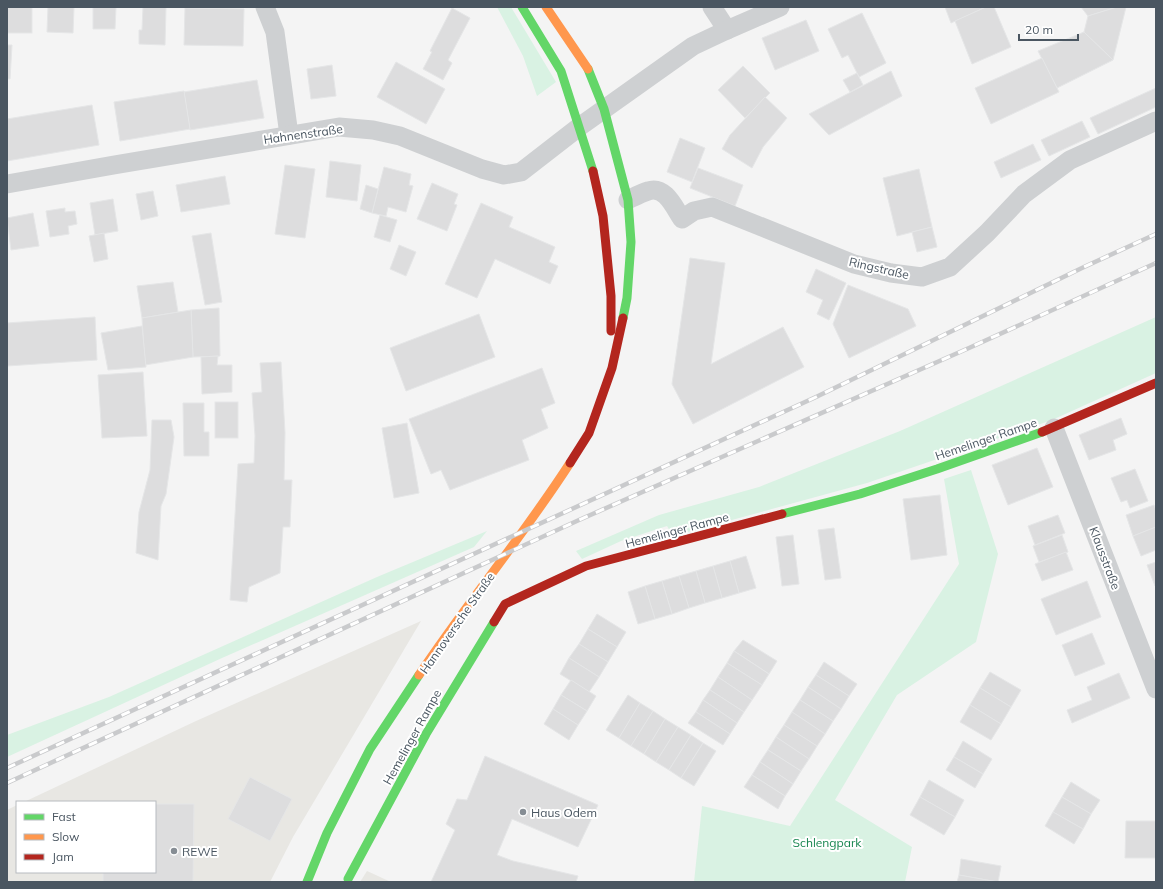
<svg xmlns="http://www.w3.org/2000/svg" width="1163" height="889" font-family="Mulish,sans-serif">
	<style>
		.commercial { fill: #e8e7e3 }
		.green { fill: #d9f2e3 }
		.building { fill: #ddddde; stroke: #e5e6e7 }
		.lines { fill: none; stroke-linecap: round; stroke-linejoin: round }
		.street { stroke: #ced0d2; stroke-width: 19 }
		.fast { stroke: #63d668; stroke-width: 9 }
		.slow { stroke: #ff974d; stroke-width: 9 }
		.jam { stroke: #b3261e; stroke-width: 9 }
		.rail-casing { stroke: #c9cacc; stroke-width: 4.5 }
		.rail { stroke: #fff; stroke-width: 3; stroke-dasharray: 9; stroke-linecap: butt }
		.poi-dot { fill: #868d94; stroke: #fff; stroke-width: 1.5 }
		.labels { text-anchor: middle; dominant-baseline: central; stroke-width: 4; stroke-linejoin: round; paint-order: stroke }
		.street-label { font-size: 12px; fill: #4a5661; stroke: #fff }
		.poi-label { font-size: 12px; fill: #4a5661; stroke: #fff; text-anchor: start }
		.park-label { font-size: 12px; fill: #17864f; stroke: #fff }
	</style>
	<rect width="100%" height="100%" fill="#f4f4f4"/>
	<g class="commercial">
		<polygon points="421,621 293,837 270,882 7,882 7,810 17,805 17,872 155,872 155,802 24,802 196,721"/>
		<polygon points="367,871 391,882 360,882"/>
	</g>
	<g class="green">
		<polygon points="497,7 511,7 556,82 537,96 523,56"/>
		<polygon points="1156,317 1156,373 1052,420 867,483 673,536 667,526 621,541 582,559 576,551 659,515 759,487 900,431"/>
		<polygon points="971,470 998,554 976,642 897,695 835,800 912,847 905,882 694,882 702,806 790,826 959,564 944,479"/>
		<polygon points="487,531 474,547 222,658 7,757 7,735 109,697 377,577"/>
	</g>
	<g class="building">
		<rect x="7" y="7" width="25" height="26"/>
		<polygon points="48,7 74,7 73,33 47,32"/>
		<polygon points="93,7 116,7 115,29 93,29"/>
		<polygon points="143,7 166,7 165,45 139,44 139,30 142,30"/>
		<polygon points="945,7 986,7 951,23"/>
		<polygon points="986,7 994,7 1011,47 972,64 955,21"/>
		<polygon points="1081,7 1117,7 1088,16"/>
		<polygon points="1117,7 1126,7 1113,60 1084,32 1088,16"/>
		<polygon points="185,8 244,9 243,46 184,45"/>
		<polygon points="452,8 470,18 448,60 452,63 443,80 423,69 432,52 430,51"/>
		<polygon points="862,13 886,63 859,77 848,55 842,58 828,29"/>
		<polygon points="806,20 819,51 775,70 762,38"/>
		<polygon points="1084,32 1113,60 1057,88 1038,51"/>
		<polygon points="7,45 12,45 10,79 7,79"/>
		<polygon points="1042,58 1059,92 991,124 975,88"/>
		<polygon points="396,62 445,89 426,124 377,97"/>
		<polygon points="332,65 336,96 311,99 307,69"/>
		<polygon points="743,66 770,93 745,118 718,90"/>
		<polygon points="891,71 902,96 829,135 809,114"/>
		<polygon points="857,73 863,85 850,92 843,80"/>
		<polygon points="257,80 264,118 190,130 184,92"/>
		<polygon points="1156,88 1156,107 1098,134 1090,118"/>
		<polygon points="184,91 190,129 120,141 114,102"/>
		<polygon points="765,97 787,118 763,147 752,168 722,149 730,135"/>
		<polygon points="92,105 99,145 7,161 7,119"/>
		<polygon points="1082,121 1090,137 1049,156 1041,140"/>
		<polygon points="680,138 705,148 692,182 667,172"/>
		<polygon points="1033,144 1041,160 1001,178 994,162"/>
		<polygon points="330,161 361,165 357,201 326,197"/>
		<polygon points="285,165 315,169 305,238 275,234"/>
		<polygon points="384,167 411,174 409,185 413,186 406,212 388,207 386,216 372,213"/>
		<polygon points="698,168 743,185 735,206 690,188"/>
		<polygon points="919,169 932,227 897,236 883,178"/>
		<polygon points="225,176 230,204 181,212 176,185"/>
		<polygon points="432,183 458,194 454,204 457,205 447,231 417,219"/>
		<polygon points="366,185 378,189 372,213 360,209"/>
		<polygon points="153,191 158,216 141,220 136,194"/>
		<polygon points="113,199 118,231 95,235 90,203"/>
		<polygon points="481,203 513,217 509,227 555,247 549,262 558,266 550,284 495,259 477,298 445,284"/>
		<polygon points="65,208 65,212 75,211 77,224 68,226 69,234 50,237 46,211"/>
		<polygon points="33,213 39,246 11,250 7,218"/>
		<polygon points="380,215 397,220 390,242 374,237"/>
		<polygon points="932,227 937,247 917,252 912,232"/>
		<polygon points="104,233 108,259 94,262 89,236"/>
		<polygon points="211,233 222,302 205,305 192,236"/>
		<polygon points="399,245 416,252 406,276 390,269"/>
		<polygon points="690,258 725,263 711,364 783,327 804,367 693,424 672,384"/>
		<polygon points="816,269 846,283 829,320 817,314 823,300 806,292"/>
		<polygon points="173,282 178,312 142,318 137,286"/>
		<polygon points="848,285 908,309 916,326 849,358 833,324"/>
		<polygon points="219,308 220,356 193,357 191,310"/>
		<polygon points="191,310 193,357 145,365 142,318"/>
		<polygon points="479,314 495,357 406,391 390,348"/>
		<polygon points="95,317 97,360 7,366 7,323"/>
		<polygon points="142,326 146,367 108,370 101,333"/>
		<polygon points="218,356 217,365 232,365 232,392 202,394 201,357"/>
		<polygon points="281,362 285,433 284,480 292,480 290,527 283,527 280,573 249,587 247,602 230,600 238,464 254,463 255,436 252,393 262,392 260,363"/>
		<polygon points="542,368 555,403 541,409 548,428 522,440 529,460 450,490 441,470 431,474 409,419"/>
		<polygon points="143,372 147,436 102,438 98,375"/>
		<rect x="215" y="402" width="23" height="36"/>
		<polygon points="183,403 204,403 204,432 209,432 209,456 184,456"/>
		<polygon points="1121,418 1127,434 1113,440 1116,450 1089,460 1079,435"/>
		<polygon points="152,420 171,420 174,437 166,494 161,506 158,560 136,553 139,512 150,470"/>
		<polygon points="407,423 419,493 394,498 382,428"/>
		<polygon points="1037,448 1053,487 1008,505 992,465"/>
		<polygon points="1135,469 1148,501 1130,508 1127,500 1121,502 1111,478"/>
		<polygon points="940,495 947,555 911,560 903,499"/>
		<polygon points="1154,505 1156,510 1156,527 1133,536 1126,515"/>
		<polygon points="1058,515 1065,533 1035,545 1028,526"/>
		<polygon points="1156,527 1156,550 1141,556 1133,536"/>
		<polygon points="834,528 841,578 825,580 818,530"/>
		<polygon points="793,535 799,584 782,586 776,537"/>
		<polygon points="1062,535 1068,552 1039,562 1033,546"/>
		<polygon points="1066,552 1073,570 1042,581 1035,564"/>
		<polygon points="746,556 756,588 739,593 730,561"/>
		<polygon points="730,561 739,593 722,598 713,566"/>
		<polygon points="1156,562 1156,586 1155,586 1147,565"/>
		<polygon points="713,566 722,598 705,603 696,571"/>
		<polygon points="696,571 705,603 689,608 679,576"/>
		<polygon points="679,576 689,608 672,614 662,581"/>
		<polygon points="662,581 672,614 655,619 645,586"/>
		<polygon points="1087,581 1101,617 1056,635 1041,599"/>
		<polygon points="645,586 655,619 638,624 628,592"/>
		<polygon points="597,614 626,632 617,647 588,629"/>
		<polygon points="588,629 617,647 608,662 579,644"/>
		<polygon points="1092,633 1105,664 1075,676 1062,645"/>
		<polygon points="743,640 777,661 769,674 734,651"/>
		<polygon points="579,644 608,662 599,677 569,658"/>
		<polygon points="734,651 769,674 762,685 727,663"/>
		<polygon points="569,658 599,677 589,692 560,674"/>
		<polygon points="824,662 857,684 849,696 816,675"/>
		<polygon points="727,663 762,685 752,700 718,677"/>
		<polygon points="990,672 1021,690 1011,707 980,688"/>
		<polygon points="1119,673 1130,698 1072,723 1067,710 1092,700 1087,687"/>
		<polygon points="816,675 849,696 841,709 808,687"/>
		<polygon points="718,677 752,700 744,712 710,690"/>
		<polygon points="571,680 596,696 587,711 561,695"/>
		<polygon points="808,687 841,709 833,721 800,700"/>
		<polygon points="980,688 1011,707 1001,724 970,705"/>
		<polygon points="710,690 744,712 737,723 703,700"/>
		<polygon points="561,695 587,711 578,725 553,709"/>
		<polygon points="628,695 640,703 619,738 606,730"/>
		<polygon points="703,700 737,723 730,734 696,712"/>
		<polygon points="800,700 833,721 825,734 792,712"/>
		<polygon points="640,703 653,711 631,746 619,738"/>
		<polygon points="970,705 1001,724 991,740 960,722"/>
		<polygon points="553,709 578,725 569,740 544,724"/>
		<polygon points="653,711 665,719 644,754 631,746"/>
		<polygon points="696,712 730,734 723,745 688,723"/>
		<polygon points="792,712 825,734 817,746 784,725"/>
		<polygon points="665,719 678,727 656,762 644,754"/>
		<polygon points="784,725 817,746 809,759 776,737"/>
		<polygon points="678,727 691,735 669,770 656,762"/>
		<polygon points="691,735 703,743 681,778 669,770"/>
		<polygon points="776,737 809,759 801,771 768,750"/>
		<polygon points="963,741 992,759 983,774 954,757"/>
		<polygon points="703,743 716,751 694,786 681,778"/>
		<polygon points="768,750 801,771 793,784 760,762"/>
		<polygon points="485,756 598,805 578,847 512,819 497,855 513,861 578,876 576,882 431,882 455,830 446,824 457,799 467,800"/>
		<polygon points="954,757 983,774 975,788 946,770"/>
		<polygon points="760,762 793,784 785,796 752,775"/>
		<polygon points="752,775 785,796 778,809 744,787"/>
		<polygon points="250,777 292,799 270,841 228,819"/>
		<polygon points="929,780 964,800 955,817 920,797"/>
		<polygon points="1071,782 1100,800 1091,814 1062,797"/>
		<polygon points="920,797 955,817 944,835 910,815"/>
		<polygon points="1062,797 1091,814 1083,829 1053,812"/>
		<polygon points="155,804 194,804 193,882 103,882 103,872 155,872"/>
		<polygon points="1053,812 1083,829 1074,844 1045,826"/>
		<polygon points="1126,821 1156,821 1156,858 1125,858"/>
		<polygon points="961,859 1001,866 998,882 959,875"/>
		<polygon points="959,875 998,882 957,882"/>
	</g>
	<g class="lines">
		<g class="street">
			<polyline points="265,7 275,32 289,135"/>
			<polyline points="712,7 727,30"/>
			<polyline points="7,184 114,165 339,127 373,130 400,136 482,169 504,175 521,172 579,127 693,46 727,30 780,7"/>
			<path d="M628,200c6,-3 13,-7 20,-9 17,-6 26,16 34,28l12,-8 18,-4 142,57 37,9 31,4 28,-10 37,-34 37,-39 46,-34 86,-39"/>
			<polyline points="1054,428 1156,689"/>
		</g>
		<g class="fast">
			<polyline points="522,7 561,71 593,171"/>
			<polyline points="588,69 604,109 628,200 631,242 627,298 623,318"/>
			<polyline points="782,514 860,494 937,469 1042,432"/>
			<polyline points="348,879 426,734 494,622"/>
			<polyline points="307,882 327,833 370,749 419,675"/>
		</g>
		<g class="slow">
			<polyline points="546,7 588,69"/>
			<path d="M419,675c48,-72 104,-139 151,-212"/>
		</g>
		<g class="jam">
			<polyline points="593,171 603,216 611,296 611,331"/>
			<polyline points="1042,432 1156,383"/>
			<polyline points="570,463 589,433 612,368 623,318"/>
			<polyline points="494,622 505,604 586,566 782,514"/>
		</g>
		<g class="rail-casing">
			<g id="rail">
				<polyline points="7,768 816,397 1084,267 1156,234"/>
				<polyline points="7,783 579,520 969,348 1156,263"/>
			</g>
		</g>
		<use href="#rail" class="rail"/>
	</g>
	<g class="poi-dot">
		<circle cx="523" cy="812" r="4"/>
		<circle cx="174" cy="851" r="4"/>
	</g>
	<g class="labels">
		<g class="street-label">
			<text transform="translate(303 134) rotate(-8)">Hahnenstraße</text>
			<text transform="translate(879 268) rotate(13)">Ringstraße</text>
			<text transform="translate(986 439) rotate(-19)">Hemelinger Rampe</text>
			<text transform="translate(677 530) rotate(-15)">Hemelinger Rampe</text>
			<text transform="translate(1105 558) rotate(69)">Klausstraße</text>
			<text transform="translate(457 623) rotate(-55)">Hannoversche Straße</text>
			<text transform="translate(412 737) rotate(-61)">Hemelinger Rampe</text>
		</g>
		<g class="poi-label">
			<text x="531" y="812">Haus Odem</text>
			<text x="182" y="851">REWE</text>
		</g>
		<g class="park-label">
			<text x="827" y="842">Schlengpark</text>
		</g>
	</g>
	<rect width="1163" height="889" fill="none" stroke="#4a5661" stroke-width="16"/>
	<rect x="16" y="801" width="140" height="72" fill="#ffffff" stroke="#b7bbc0"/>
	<rect x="24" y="814" width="20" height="6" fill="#63d668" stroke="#b7bbc0"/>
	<text x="52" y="821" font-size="12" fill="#4a5661">Fast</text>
	<rect x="24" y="834" width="20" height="6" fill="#ff974d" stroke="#b7bbc0"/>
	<text x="52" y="841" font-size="12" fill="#4a5661">Slow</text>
	<rect x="24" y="854" width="20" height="6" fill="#b3261e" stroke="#b7bbc0"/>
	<text x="52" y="861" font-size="12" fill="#4a5661">Jam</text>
	<path d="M1019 34v6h59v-6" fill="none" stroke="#4a5661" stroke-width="2"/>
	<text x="1025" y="34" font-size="12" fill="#4a5661" stroke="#ffffff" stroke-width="3" paint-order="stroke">20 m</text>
</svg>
